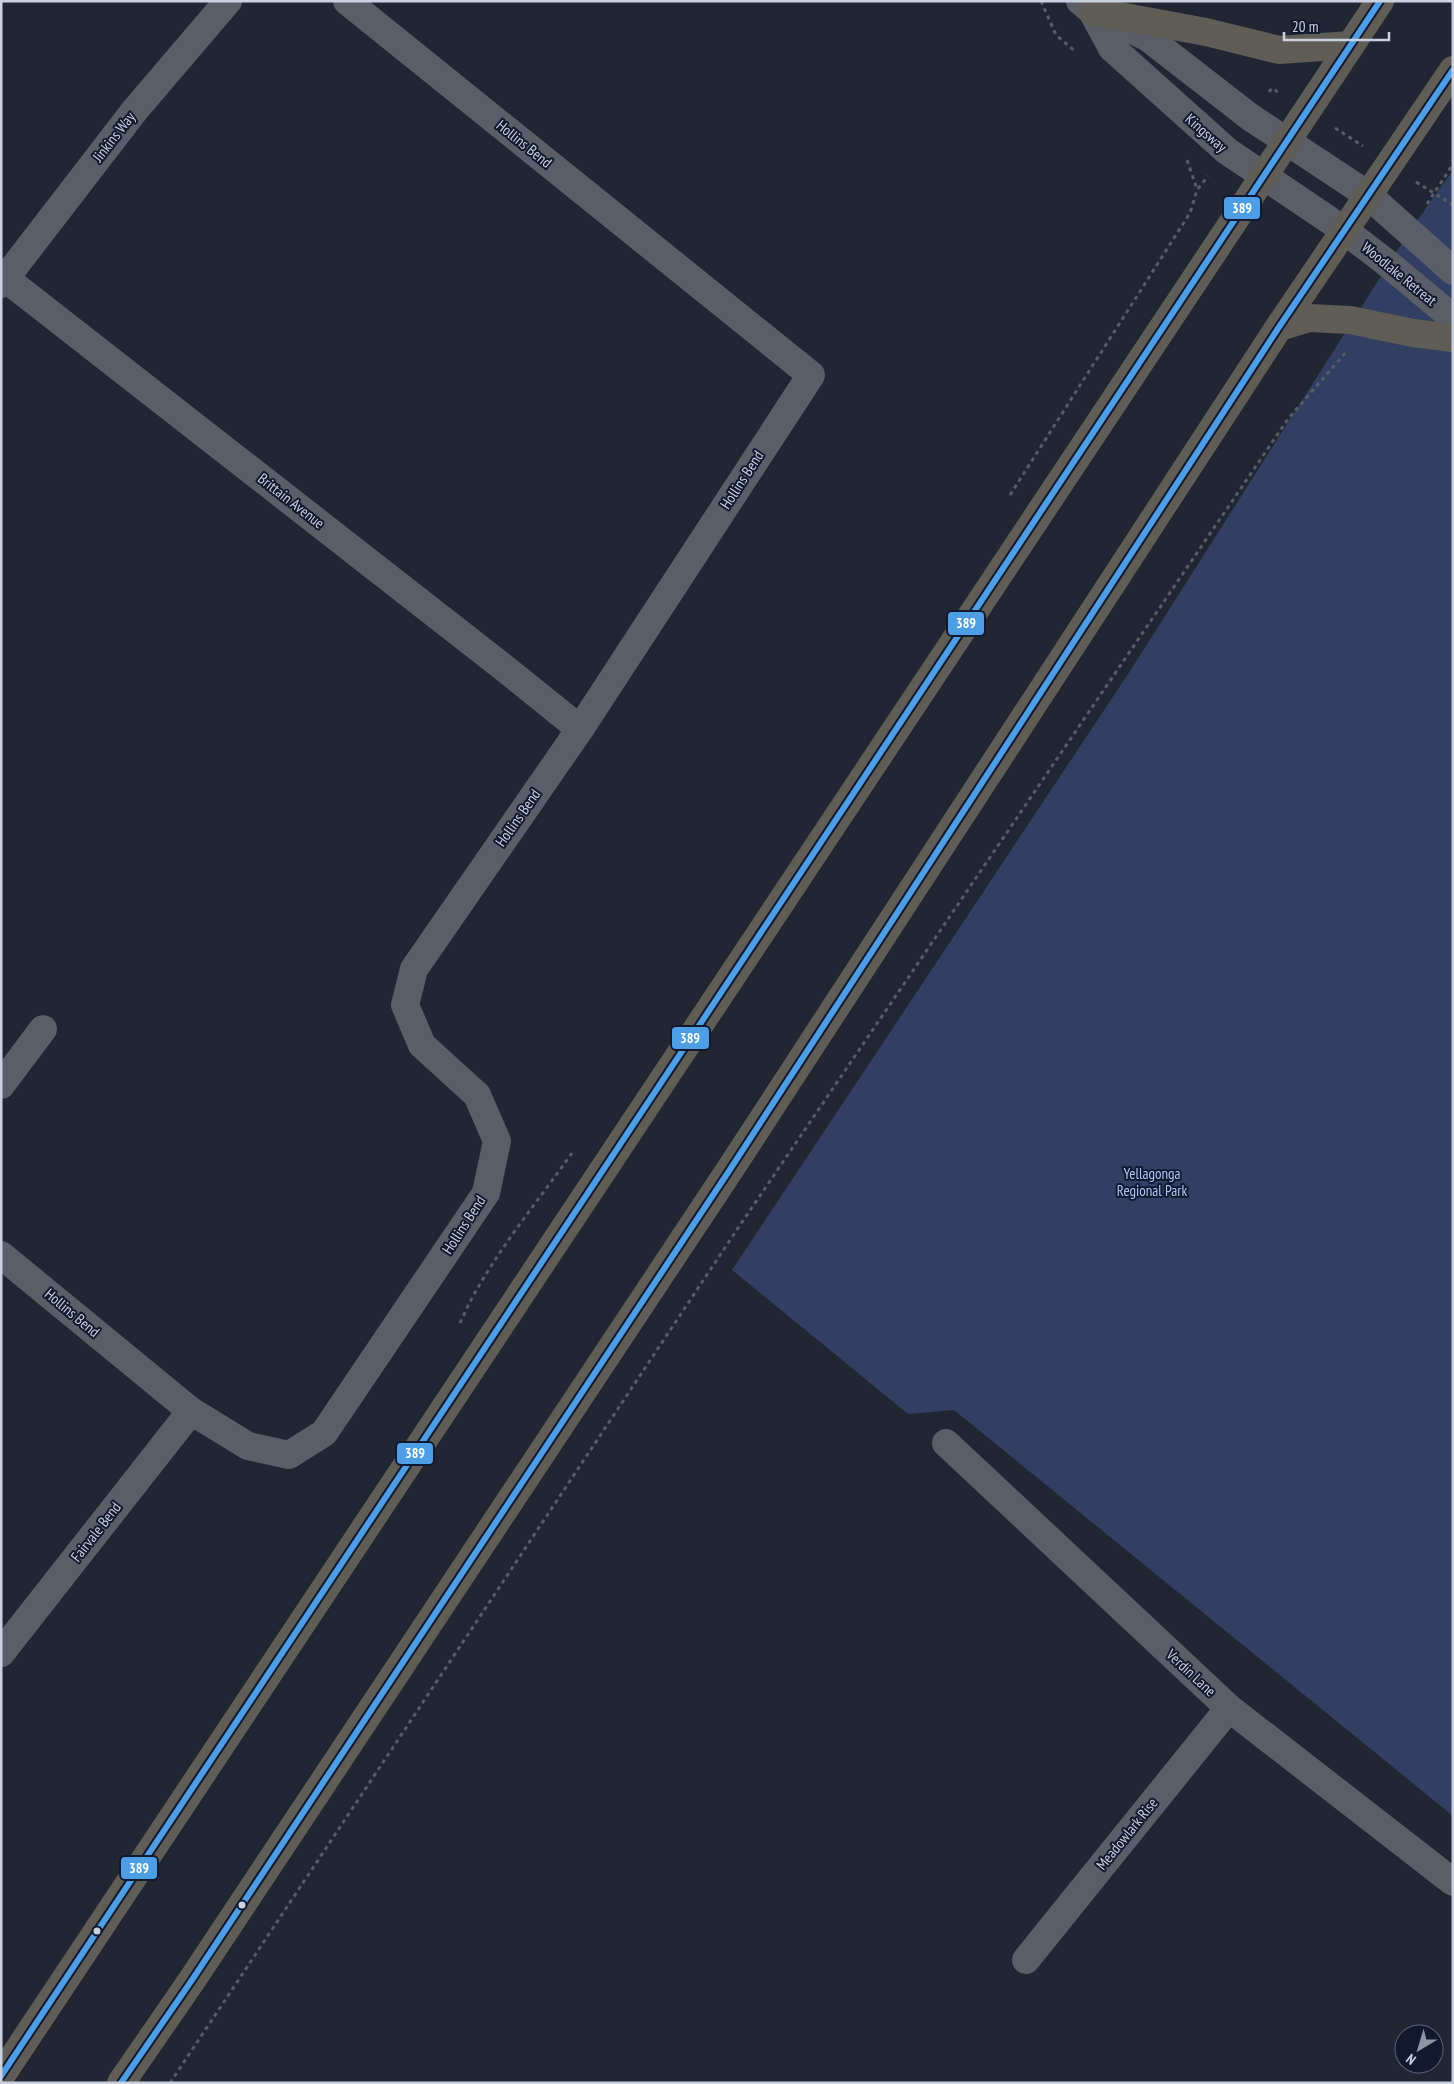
<svg xmlns="http://www.w3.org/2000/svg" width="1454" height="2084" viewBox="0 0 1454 2084" font-family="'PT Sans Narrow',sans-serif">
<style>
.green{fill:#303f62}
.lines{fill:none;stroke-linecap:round;stroke-linejoin:round}
.path{stroke:#585c66;stroke-width:3;stroke-dasharray:4 4;stroke-linecap:butt}
.street{stroke:#595e68;stroke-width:28}
.secondary{stroke:#595e68;stroke-width:28}
.highway{stroke:#605d56;stroke-width:28}
.bus-1-casing{stroke:#10192f;stroke-width:10}
.bus-1{stroke:#4d9ee5;stroke-width:6}
.bus-dot{fill:#cad1e1;stroke:#10192f;stroke-width:2}
.labels{text-anchor:middle;stroke-width:4;stroke-linejoin:round;paint-order:stroke}
.street-label{font-size:15px;fill:#cad1e1;stroke:#10192f}
.park-label{font-size:15px;fill:#b1c8f9;stroke:#10192f}
.line-badge{stroke:#10192f;stroke-width:2}
.badge-label{font-size:14px;text-anchor:middle;font-weight:bold;fill:#fff}
</style>
<rect width="100%" height="100%" fill="#202632"/>
<!-- green -->
<path class="green" d="M1453,170v1646l-499,-406 -46,4 -176,-144 398,-599 279,-439z"/>
<g class="lines">
<!-- path -->
<path class="path" d="M1041,1l15,34 20,17
M1269,92l3,-4 9,6
M1335,128l28,18
M1187,160l10,29
M1416,182l37,23
M1427,204l26,-40
M1010,495l180,-282 7,-23 11,-14
M460,1323c26,-60 74,-116 112,-170
M170,2083l568,-855 550,-809 59,-68"/>
<!-- street -->
<path class="street" d="M1368,195l85,76
M1344,230l43,33 66,55
M1,275l507,396 72,58
M1,284l134,-174 93,-109
M1,1085l42,-56
M1,1255l190,156 57,35 41,9 35,-22 162,-240 11,-52 -20,-46 -55,-50 -17,-40 9,-36 166,-240 231,-354 -464,-374
M946,1443l283,265 224,174
M1,1653l190,-242
M1026,1960l203,-252"/>
<!-- secondary -->
<path class="secondary" d="M1080,1l12,10 55,26 103,80 118,78
M1092,11l20,37 115,103 117,79"/>
<!-- highway -->
<path class="highway" d="M1092,11l114,21 73,18 72,-5
M1279,327l30,-9 41,2 63,13 40,5
M1,2076l1379,-2075
M121,2083l71,-103 537,-809 550,-844 174,-257"/>
<!-- bus-1 casing -->
<g class="bus-1-casing">
<path id="bus-1" d="M1,2076l1379,-2075
M121,2083l71,-103 537,-809 550,-844 174,-257"/>
</g>
<!-- bus-1 -->
<use href="#bus-1" class="bus-1"/>
</g>
<!-- markers -->
<g class="bus-dot">
<circle cx="242" cy="1905" r="4.5"/>
<circle cx="97" cy="1931" r="4.5"/>
</g>
<g class="labels">
<!-- street labels -->
<g class="street-label">
<text transform="translate(1206 133) rotate(41)" y="5">Kingsway</text>
<text transform="translate(114 137) rotate(-52)" y="5">Jinkins Way</text>
<text transform="translate(524 144) rotate(39)" y="5">Hollins Bend</text>
<text transform="translate(1399 274) rotate(39)" y="5">Woodlake Retreat</text>
<text transform="translate(742 480) rotate(-57)" y="5">Hollins Bend</text>
<text transform="translate(291 501) rotate(38)" y="5">Brittain Avenue</text>
<text transform="translate(518 818) rotate(-55)" y="5">Hollins Bend</text>
<text transform="translate(464 1225) rotate(-57)" y="5">Hollins Bend</text>
<text transform="translate(72 1313) rotate(40)" y="5">Hollins Bend</text>
<text transform="translate(96 1532) rotate(-52)" y="5">Fairvale Bend</text>
<text transform="translate(1191 1673) rotate(43)" y="5">Verdin Lane</text>
<text transform="translate(1127 1834) rotate(-51)" y="5">Meadowlark Rise</text>
</g>
<!-- park labels -->
<g class="park-label">
<text x="1152" y="1179">Yellagonga<tspan x="1152" dy="17">Regional Park</tspan></text>
</g>
</g>
<g class="line-badge">
<rect x="1223" y="196" width="38" height="24" rx="5" fill="#4d9ee5"/>
<rect x="947" y="611" width="38" height="25" rx="5" fill="#4d9ee5"/>
<rect x="671" y="1026" width="39" height="24" rx="5" fill="#4d9ee5"/>
<rect x="396" y="1442" width="38" height="23" rx="5" fill="#4d9ee5"/>
<rect x="120" y="1856" width="38" height="24" rx="5" fill="#4d9ee5"/>
</g>
<g class="badge-label">
<text x="1242" y="213">389</text>
<text x="966" y="628">389</text>
<text x="690" y="1043">389</text>
<text x="415" y="1458">389</text>
<text x="139" y="1873">389</text>
</g>
<!-- border -->
<rect width="1454" height="2084" fill="none" stroke="#cad1e1" stroke-width="5"/>
<!-- north arrow -->
<g transform="translate(1419 2049) rotate(218)"><circle r="24" fill="#10192f" stroke="#5a6376"/>
<path d="M0-4L9 19L0 12L-9 19Z" fill="#8e95a4"/>
<text y="-8" font-size="14" font-weight="bold" text-anchor="middle" fill="#cad1e1">N</text>
</g>
<!-- scale -->
<path d="M1284 32v8h105v-8" fill="none" stroke="#cad1e1" stroke-width="2.5"/>
<text x="1292" y="32" font-size="15" fill="#cad1e1" stroke="#10192f" stroke-width="4" paint-order="stroke">20 m</text>
</svg>
